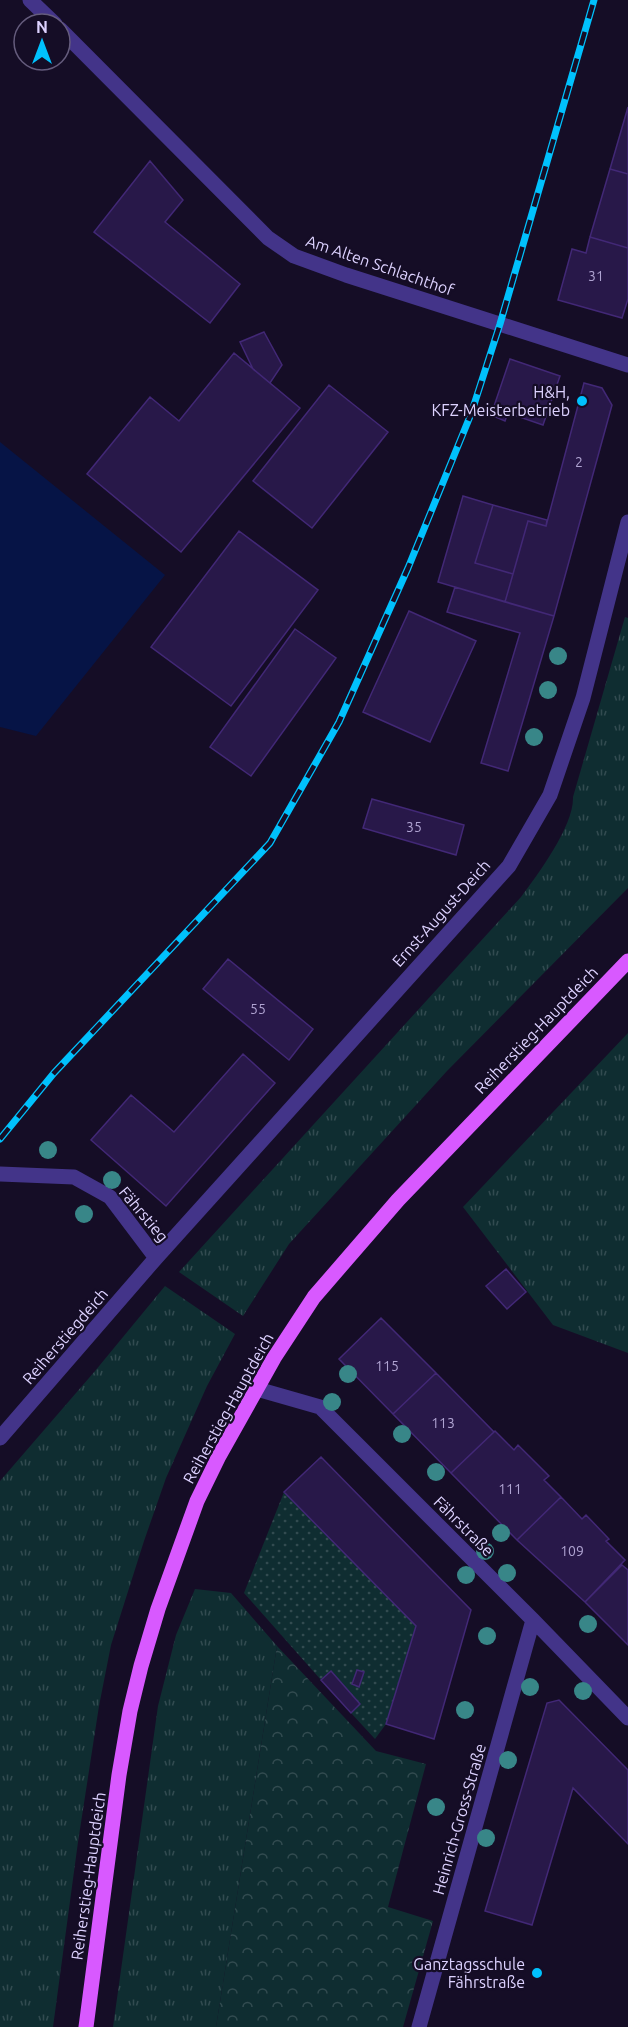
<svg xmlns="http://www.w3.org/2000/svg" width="628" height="2027" viewBox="0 0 628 2027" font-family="Ubuntu,sans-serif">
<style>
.grass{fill:url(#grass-tufts)}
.forest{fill:url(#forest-crowns)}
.garden{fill:url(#garden-dots)}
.water{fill:#061446}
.building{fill:#281849;stroke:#422876;stroke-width:1.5}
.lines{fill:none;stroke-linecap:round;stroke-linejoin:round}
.minor{stroke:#433489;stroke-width:15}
.major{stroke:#d859ff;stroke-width:15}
.rail-casing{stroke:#00c1fd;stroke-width:7}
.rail{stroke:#150d26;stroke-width:4.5;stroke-dasharray:14;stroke-linecap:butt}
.tree{fill:#388688}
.poi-dot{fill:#00c1fd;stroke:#150d26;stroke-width:2}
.labels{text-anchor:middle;stroke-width:4.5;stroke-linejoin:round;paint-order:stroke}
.number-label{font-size:14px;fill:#b0a4d2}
.street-label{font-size:16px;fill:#ddd2ff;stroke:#150d26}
.poi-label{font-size:16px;fill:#ddd2ff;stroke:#150d26;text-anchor:end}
</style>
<defs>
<pattern id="grass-tufts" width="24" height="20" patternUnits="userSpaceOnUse" patternTransform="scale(1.5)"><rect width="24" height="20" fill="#0f2d31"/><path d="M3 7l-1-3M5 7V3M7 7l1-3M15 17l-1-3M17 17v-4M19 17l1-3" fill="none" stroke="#324b50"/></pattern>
<pattern id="forest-crowns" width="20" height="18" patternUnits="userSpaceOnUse" patternTransform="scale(1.5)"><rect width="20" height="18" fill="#0f2d31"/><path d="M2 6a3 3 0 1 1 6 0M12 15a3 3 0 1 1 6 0" fill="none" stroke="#324b50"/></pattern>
<pattern id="garden-dots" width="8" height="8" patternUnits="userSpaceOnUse" patternTransform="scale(1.5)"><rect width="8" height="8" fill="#0f2d31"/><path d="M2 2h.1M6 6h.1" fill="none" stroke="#324b50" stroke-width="1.8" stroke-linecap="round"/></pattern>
</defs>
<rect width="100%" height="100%" fill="#150d26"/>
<!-- grass -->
<path class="grass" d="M625,617l3,1v270l-181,183 -158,173 -46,72 -64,-44 342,-375c17,-23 53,-71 52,-100z
M628,1033v320l-75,-28 -90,-118z
M165,1286l70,48 -28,52 -41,92 -22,63 -33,104 -12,61 -21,136 -25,185h-53v-546l95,-110z
M195,1589l36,4 46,53 -61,381h-103l45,-321 18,-71z"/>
<!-- forest -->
<path class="forest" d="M277,1646l99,105 50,13 -38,143 45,14 -30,106h-187z"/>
<!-- garden -->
<path class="garden" d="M284,1492l132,134 -30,98 -11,15 -24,-26 9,-9 -28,-32 -11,8 -77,-87z"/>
<!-- water -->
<path class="water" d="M0,442l165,133 -129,161 -36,-9z"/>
<!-- building -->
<path class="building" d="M628,107v67l-18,-5z
M150,161l33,39 -18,22 75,62 -30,39 -116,-91z
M610,169l18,5v74l-38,-11z
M590,237l38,11v51l-6,19 -64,-18 14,-51 14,4z
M264,332l18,33 -12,18 -17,-14 -13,-27z
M234,353l66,55 -119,144 -94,-78 63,-77 29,24z
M510,359l50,17 -17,49 -35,-12 -3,8 -14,-6z
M584,383l18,5 10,17 -58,211 -49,-14 23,-81 18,5z
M329,385l59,47 -76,96 -59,-47z
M463,496l30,9 -18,58 38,11 -8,28 -67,-20z
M493,505l54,15 -1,6 -18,-5 -15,53 -38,-11z
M239,531l79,59 -87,116 -80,-59z
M455,587l99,29 -46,155 -27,-8 39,-130 -73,-21z
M409,611l67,30 -46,101 -67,-30z
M295,629l41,29 -85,118 -41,-29z
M372,799l92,26 -8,30 -93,-27z
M228,959l85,70 -24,31 -86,-71z
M243,1054l32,29 -109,123 -75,-66 40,-45 43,37z
M506,1269l20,23 -19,17 -21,-23z
M381,1318l55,55 -43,41 -54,-55z
M436,1373l58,59 -43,41 -58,-59z
M495,1431l19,19 4,-5 31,31 -5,4 17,17 -44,43 -66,-67z
M321,1457l150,153 -37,129 -48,-15 30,-98 -132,-134z
M561,1497l21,22 4,-4 23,24 -3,2 19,19 -40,42 -68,-62z
M622,1565l6,5v75l-43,-43z
M357,1670l7,2 -5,15 -7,-3z
M331,1671l29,33 -9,9 -30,-33z
M559,1700l69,70v74l-55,-56 -41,137 -47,-14 62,-208z"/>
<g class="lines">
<!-- minor -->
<path class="minor" d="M30,0l25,24
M60,29l208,209 26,18 52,19 282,90
M0,1174l74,3 36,20 46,61
M257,1389l63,18 213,213 95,98
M0,1438l156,-180 353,-392 41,-71 33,-97 45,-176
M419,2027l114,-407"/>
<!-- major -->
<path class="major" d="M86,2027l33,-252 11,-64 11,-45 17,-57 39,-108 22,-45 55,-98 40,-61 84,-97 230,-239"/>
<!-- rail casing -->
<g class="rail-casing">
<path id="rail" d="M0,1139l54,-66 216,-230 69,-121 69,-154 63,-154 29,-90 94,-324"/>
</g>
<!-- rail -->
<use href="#rail" class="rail"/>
</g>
<!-- trees -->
<g class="tree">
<circle cx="558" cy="656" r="9"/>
<circle cx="548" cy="690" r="9"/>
<circle cx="534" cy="737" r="9"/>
<circle cx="48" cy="1150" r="9"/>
<circle cx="112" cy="1180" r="9"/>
<circle cx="84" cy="1214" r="9"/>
<circle cx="348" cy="1374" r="9"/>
<circle cx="332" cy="1402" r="9"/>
<circle cx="402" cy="1434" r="9"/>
<circle cx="436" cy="1472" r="9"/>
<circle cx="501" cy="1533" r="9"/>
<circle cx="485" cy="1551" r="9"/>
<circle cx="507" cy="1573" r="9"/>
<circle cx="466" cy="1575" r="9"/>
<circle cx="588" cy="1624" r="9"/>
<circle cx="487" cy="1636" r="9"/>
<circle cx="530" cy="1687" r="9"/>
<circle cx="583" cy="1691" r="9"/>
<circle cx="465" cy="1710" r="9"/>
<circle cx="508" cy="1760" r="9"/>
<circle cx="436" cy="1807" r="9"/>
<circle cx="486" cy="1838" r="9"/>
</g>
<!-- markers -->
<g class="poi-dot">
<circle cx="582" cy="401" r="6"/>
<circle cx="537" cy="1973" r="6"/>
</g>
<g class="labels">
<!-- number labels -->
<g class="number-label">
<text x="596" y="281">31</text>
<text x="579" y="467">2</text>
<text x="414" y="832">35</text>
<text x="258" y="1014">55</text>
<text x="387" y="1371">115</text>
<text x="443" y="1428">113</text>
<text x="510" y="1494">111</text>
<text x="572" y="1556">109</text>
</g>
<!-- street labels -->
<g class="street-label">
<text transform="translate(380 265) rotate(19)" y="6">Am Alten Schlachthof</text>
<text transform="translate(441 913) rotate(-48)" y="6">Ernst-August-Deich</text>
<text transform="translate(536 1030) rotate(-46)" y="6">Reiherstieg-Hauptdeich</text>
<text transform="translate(144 1214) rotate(50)" y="6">Fährstieg</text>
<text transform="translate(65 1336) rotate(-49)" y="6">Reiherstiegdeich</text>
<text transform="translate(228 1408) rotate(-61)" y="6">Reiherstieg-Hauptdeich</text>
<text transform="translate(464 1526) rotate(45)" y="6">Fährstraße</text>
<text transform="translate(459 1819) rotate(-74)" y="6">Heinrich-Gross-Straße</text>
<text transform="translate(88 1876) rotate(-82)" y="6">Reiherstieg-Hauptdeich</text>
</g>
<!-- poi labels -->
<g class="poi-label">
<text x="570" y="398">H&amp;H,<tspan x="570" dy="18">KFZ-Meisterbetrieb</tspan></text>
<text x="525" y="1970">Ganztagsschule<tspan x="525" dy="18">Fährstraße</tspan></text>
</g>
</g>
<!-- north arrow -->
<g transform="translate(42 42)"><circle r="28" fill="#150d26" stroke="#655c7d" stroke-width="1.5"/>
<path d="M0-4.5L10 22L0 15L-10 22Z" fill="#00c1fd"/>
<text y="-9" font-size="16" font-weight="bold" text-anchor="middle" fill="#ddd2ff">N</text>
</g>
</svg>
